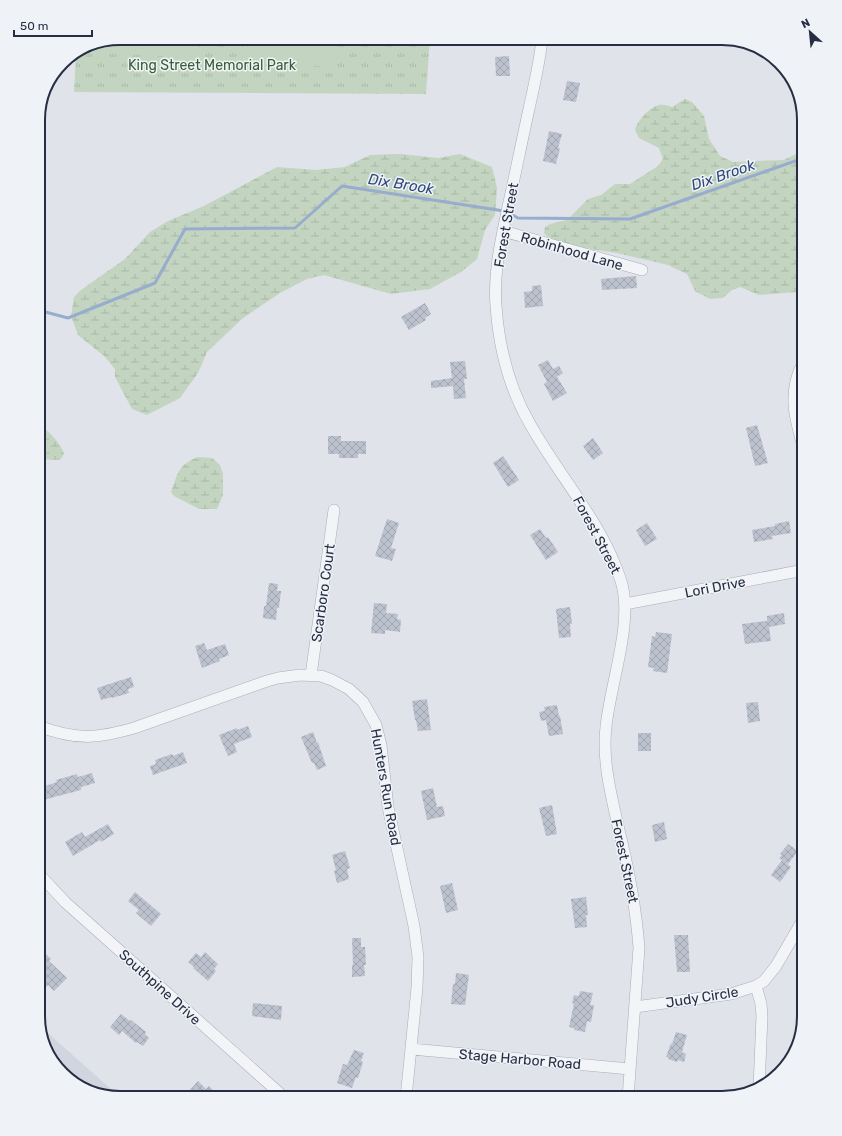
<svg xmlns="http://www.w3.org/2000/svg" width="842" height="1136" viewBox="0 0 842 1136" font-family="Rubik,sans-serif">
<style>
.built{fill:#d1d5df}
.wetland{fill:url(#wetland-marsh)}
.park{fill:url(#park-tufts)}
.pitch{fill:#c3d5c0}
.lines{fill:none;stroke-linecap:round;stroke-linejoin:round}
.stream{stroke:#97acce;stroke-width:3}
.building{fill:url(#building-cross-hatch)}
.minor-casing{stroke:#a8adb8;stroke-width:12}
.minor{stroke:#f3f4f8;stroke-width:11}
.labels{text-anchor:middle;stroke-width:3;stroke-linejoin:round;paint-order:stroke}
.park-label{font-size:14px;fill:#366033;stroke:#eff2f7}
.street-label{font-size:14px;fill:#272e43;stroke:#eff2f7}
.water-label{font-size:15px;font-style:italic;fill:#2d487b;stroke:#eff2f7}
.rim{fill:none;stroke:#272e43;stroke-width:2}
</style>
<defs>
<pattern id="wetland-marsh" width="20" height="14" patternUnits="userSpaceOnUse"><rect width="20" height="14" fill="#c3d5c0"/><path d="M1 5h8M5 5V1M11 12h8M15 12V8" fill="none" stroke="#a8b7a6"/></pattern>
<pattern id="park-tufts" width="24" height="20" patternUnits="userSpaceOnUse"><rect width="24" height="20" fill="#c3d5c0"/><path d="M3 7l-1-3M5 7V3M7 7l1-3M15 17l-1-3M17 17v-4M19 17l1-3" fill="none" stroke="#a8b7a6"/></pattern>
<pattern id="building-cross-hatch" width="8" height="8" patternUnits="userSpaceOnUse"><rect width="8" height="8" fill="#bcc1ce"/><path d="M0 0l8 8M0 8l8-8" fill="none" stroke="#a2a6b2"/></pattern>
</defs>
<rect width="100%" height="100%" fill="#e0e3ea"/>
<!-- built -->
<path class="built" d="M41,1027l80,71h-6l-36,-11 -30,-30z"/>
<!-- wetland -->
<path class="wetland" d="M685,99l7,3 12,14 5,23 11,17 13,6 51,-2 20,-10v144l-7,-2 -38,3 -19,-8 -8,3 -9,8 -13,1 -15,-8 -8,-17 -19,-9 -51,-12 -64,-10 -9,-10 1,-6 5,-3 17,-4 21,-21 13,-4 14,-11h15l28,-18 5,-7 -4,-11 -20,-10 -4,-8c2,-9 15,-23 24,-25 4,-1 9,1 13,2z
M400,154l38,4 22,-4 32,13 5,21 -2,27 -10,15 -8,29 -16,13 -31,17 -39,5 -67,-19 -17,4 -27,14 -37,25 -36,34 -9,21 -18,25 -33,17 -15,-6 -17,-32v-8l-11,-13 -26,-21 -7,-19 3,-19 7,-7 44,-31 25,-27 18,-11 36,-15 73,-39 39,3 29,-3 25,-12z
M38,424c10,6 23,19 26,30l-4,6 -22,-1z
M198,457l14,1 8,7 3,9v21l-6,14h-18l-25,-13 -3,-4c7,-19 7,-27 27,-35z"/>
<!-- park -->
<path class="park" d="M120,38h310l-4,56 -352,-2 2,-40 13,-8z"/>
<!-- pitch -->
<path class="pitch" d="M120,38h79l-1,20 -95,-5 1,-12z
M244,38h91l-2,29 -91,-6z"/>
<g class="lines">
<!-- stream -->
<path class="stream" d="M509,213l9,5 112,1 168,-59 6,2
M38,310l30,8 87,-35 30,-54 110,-1 47,-42 162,25"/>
</g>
<!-- building -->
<path class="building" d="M509,56l1,20h-14l-1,-19z
M567,81l13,2 -4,19 -13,-2z
M549,131l13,3 -4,14h2l-4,16 -13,-3z
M636,276l1,12 -35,2 -1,-11z
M541,285l2,21 -18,2 -1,-16 8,-1v-5z
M425,303l6,11 -6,4 1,2 -17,10 -8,-13z
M548,360l5,9 6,-3 4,7 -6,4 10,16 -14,8 -9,-17 3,-2 -9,-17z
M465,361l2,18h-3l2,19 -12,1 -1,-13 -22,2v-7l21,-3 -2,-16z
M757,425l11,38 -13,3 -9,-38z
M328,436h13v5h25v13h-8v4h-19v-4h-11z
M593,438l10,15 -10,7 -10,-14z
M503,456l16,24 -11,7 -15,-24z
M387,519l12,4 -8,25 5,1 -4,12 -17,-5z
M789,521l2,12 -19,3 1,3 -19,3 -2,-12 23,-4v-2z
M647,523l10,16 -12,7 -9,-16z
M540,529l6,9 2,-1 10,15 -12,8 -16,-25z
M269,583l9,1 -1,7h4l-2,17h-2l-1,12 -13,-2 1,-12h2z
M374,603l13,1 -1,9 12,1 -1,5 4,1 -1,12 -15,-2v4l-14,-1z
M570,607l2,17h-2l1,13 -12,1 -3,-29z
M784,613l1,11 -16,3 2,14 -26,3 -3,-20 25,-3v-5z
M656,632l16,2 -5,39 -14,-2 1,-3 -6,-1 4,-31 3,1z
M204,643l3,7 18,-6 4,11 -10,4 1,2 -18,7 -7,-22z
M131,677l3,10 -6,2 1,4 -17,5v-1l-11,3 -4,-12z
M427,699l4,31 -13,1 -2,-11h-1l-3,-19z
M758,702l2,19 -12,2 -2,-20z
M557,705l2,11h1l3,18 -14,2 -3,-16 -5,1 -2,-9 6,-1 -1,-4z
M248,726l4,11 -18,7 3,8 -9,4 -9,-21 18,-7v2z
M313,732l4,11 1,-1 8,24 -9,4 -3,-7h-2l-11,-26z
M638,733h13v18h-13z
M183,752l4,11 -34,12 -3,-9 6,-2 -1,-4 17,-6 1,2z
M92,773l3,10 -14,4v3l-38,10 -4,-12 18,-6 -1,-2 21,-6 1,3z
M433,788l4,19 6,-1 2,10 -18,4 -6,-29z
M552,805l5,29 -11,2 -7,-28z
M664,822l3,17 -12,3 -3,-17z
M108,824l6,10 -13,8 -1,-2 -27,16 -8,-14 17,-10 3,5z
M788,844l10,7 -10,13 -9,-6 3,-3 -2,-1z
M345,851l5,17 -3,1 2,10 -12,4 -3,-12 2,-1 -4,-15z
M782,860l9,7 -11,15 -9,-7z
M452,883l6,27 -12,3 -6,-27z
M135,892l26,22 -10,12 -15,-13 3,-3 -11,-9z
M586,897l2,18h-2l1,12 -12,1 -4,-29z
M674,935h14l2,37h-13z
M352,938h9v9h4l1,18h-2l1,11 -13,1v-12h1z
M43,951l8,8 -2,2 18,17 -13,13 -6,-6 -2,2 -3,-4 -5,5v-32z
M205,952l13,12 -4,5 2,2 -8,10 -15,-13 1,-1 -6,-5 8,-9 5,4z
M456,973l13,2 -4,30 -14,-1 2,-20h2z
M580,991l13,2 -3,12h4l-3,17 -4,-1 -2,11 -11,-2v-2l-5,-1 5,-23 -2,-1 2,-8 5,1z
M253,1003l29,3 -1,14 -29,-4z
M121,1014l9,7 1,-1 15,12 -1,2 4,4 -6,8 -6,-4 -1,1 -14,-12 -3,4 -9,-8z
M676,1032l11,3 -5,17 4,2 -2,8 -6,-2 -1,2 -9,-3 1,-1 -3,-1 5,-14 1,1z
M354,1050l10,3 -3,8 2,1 -5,16 -2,-1 -4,11 -15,-5 6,-19 4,1z
M198,1081l8,8 3,-3 12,12h-24l1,-1 -8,-7z"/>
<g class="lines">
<!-- minor casing -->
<g class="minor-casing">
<path id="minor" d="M542,38c-2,24 -8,47 -13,71 -7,31 -13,62 -20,93 -7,34 -16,69 -13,104 3,42 13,82 34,118 29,52 73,100 91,157 13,41 -11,103 -15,146 -4,33 5,67 12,99 10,40 18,81 21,122l-11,150
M503,231l139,39
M800,369c-12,29 -4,52 4,81
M625,604l179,-34
M311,675l23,-165
M38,726c38,14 57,13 96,2l133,-47 11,-3 22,-3 21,1 11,4 17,9 14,13 13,23 5,20 7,62 26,119 4,31 -1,31 -11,110
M38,873l27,29 220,196
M756,986l5,18 1,12 -3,72
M635,1007l96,-13 25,-8 8,-5 12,-15 28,-48
M411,1049l219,20"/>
</g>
<!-- minor -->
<use href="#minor" class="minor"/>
</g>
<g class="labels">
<!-- park labels -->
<g class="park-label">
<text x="212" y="70">King Street Memorial Park</text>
</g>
<!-- street labels -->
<g class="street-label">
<text transform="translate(506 225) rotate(-80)" y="5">Forest Street</text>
<text transform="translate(572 251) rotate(16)" y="5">Robinhood Lane</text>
<text transform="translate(597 535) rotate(62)" y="5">Forest Street</text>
<text transform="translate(715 587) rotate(-11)" y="5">Lori Drive</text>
<text transform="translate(323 593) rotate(-82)" y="5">Scarboro Court</text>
<text transform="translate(386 787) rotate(80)" y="5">Hunters Run Road</text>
<text transform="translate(625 861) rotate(78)" y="5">Forest Street</text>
<text transform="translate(160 987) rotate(42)" y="5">Southpine Drive</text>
<text transform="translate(702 997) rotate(-9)" y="5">Judy Circle</text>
<text transform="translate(520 1059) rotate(5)" y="5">Stage Harbor Road</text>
</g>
<!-- water labels -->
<g class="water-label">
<text transform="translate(723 175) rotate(-19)" y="5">Dix Brook</text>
<text transform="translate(401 184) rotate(9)" y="5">Dix Brook</text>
</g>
</g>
<!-- crop -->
<path d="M0 0H842V1136H0ZM120 45H722A75 75 0 0 1 797 120V1016A75 75 0 0 1 722 1091H120A75 75 0 0 1 45 1016V120A75 75 0 0 1 120 45Z" fill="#eff2f7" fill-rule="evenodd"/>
<path class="rim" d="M120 45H722A75 75 0 0 1 797 120V1016A75 75 0 0 1 722 1091H120A75 75 0 0 1 45 1016V120A75 75 0 0 1 120 45Z"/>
<!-- north arrow -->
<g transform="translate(810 32) rotate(333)" stroke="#eff2f7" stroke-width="3" paint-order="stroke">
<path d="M0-3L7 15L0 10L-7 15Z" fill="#272e43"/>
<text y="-6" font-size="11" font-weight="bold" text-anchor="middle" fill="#272e43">N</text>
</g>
<!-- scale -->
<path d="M14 30v6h78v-6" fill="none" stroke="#272e43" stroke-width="2"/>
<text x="20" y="30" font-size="12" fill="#272e43" stroke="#eff2f7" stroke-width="3" paint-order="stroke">50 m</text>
</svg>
